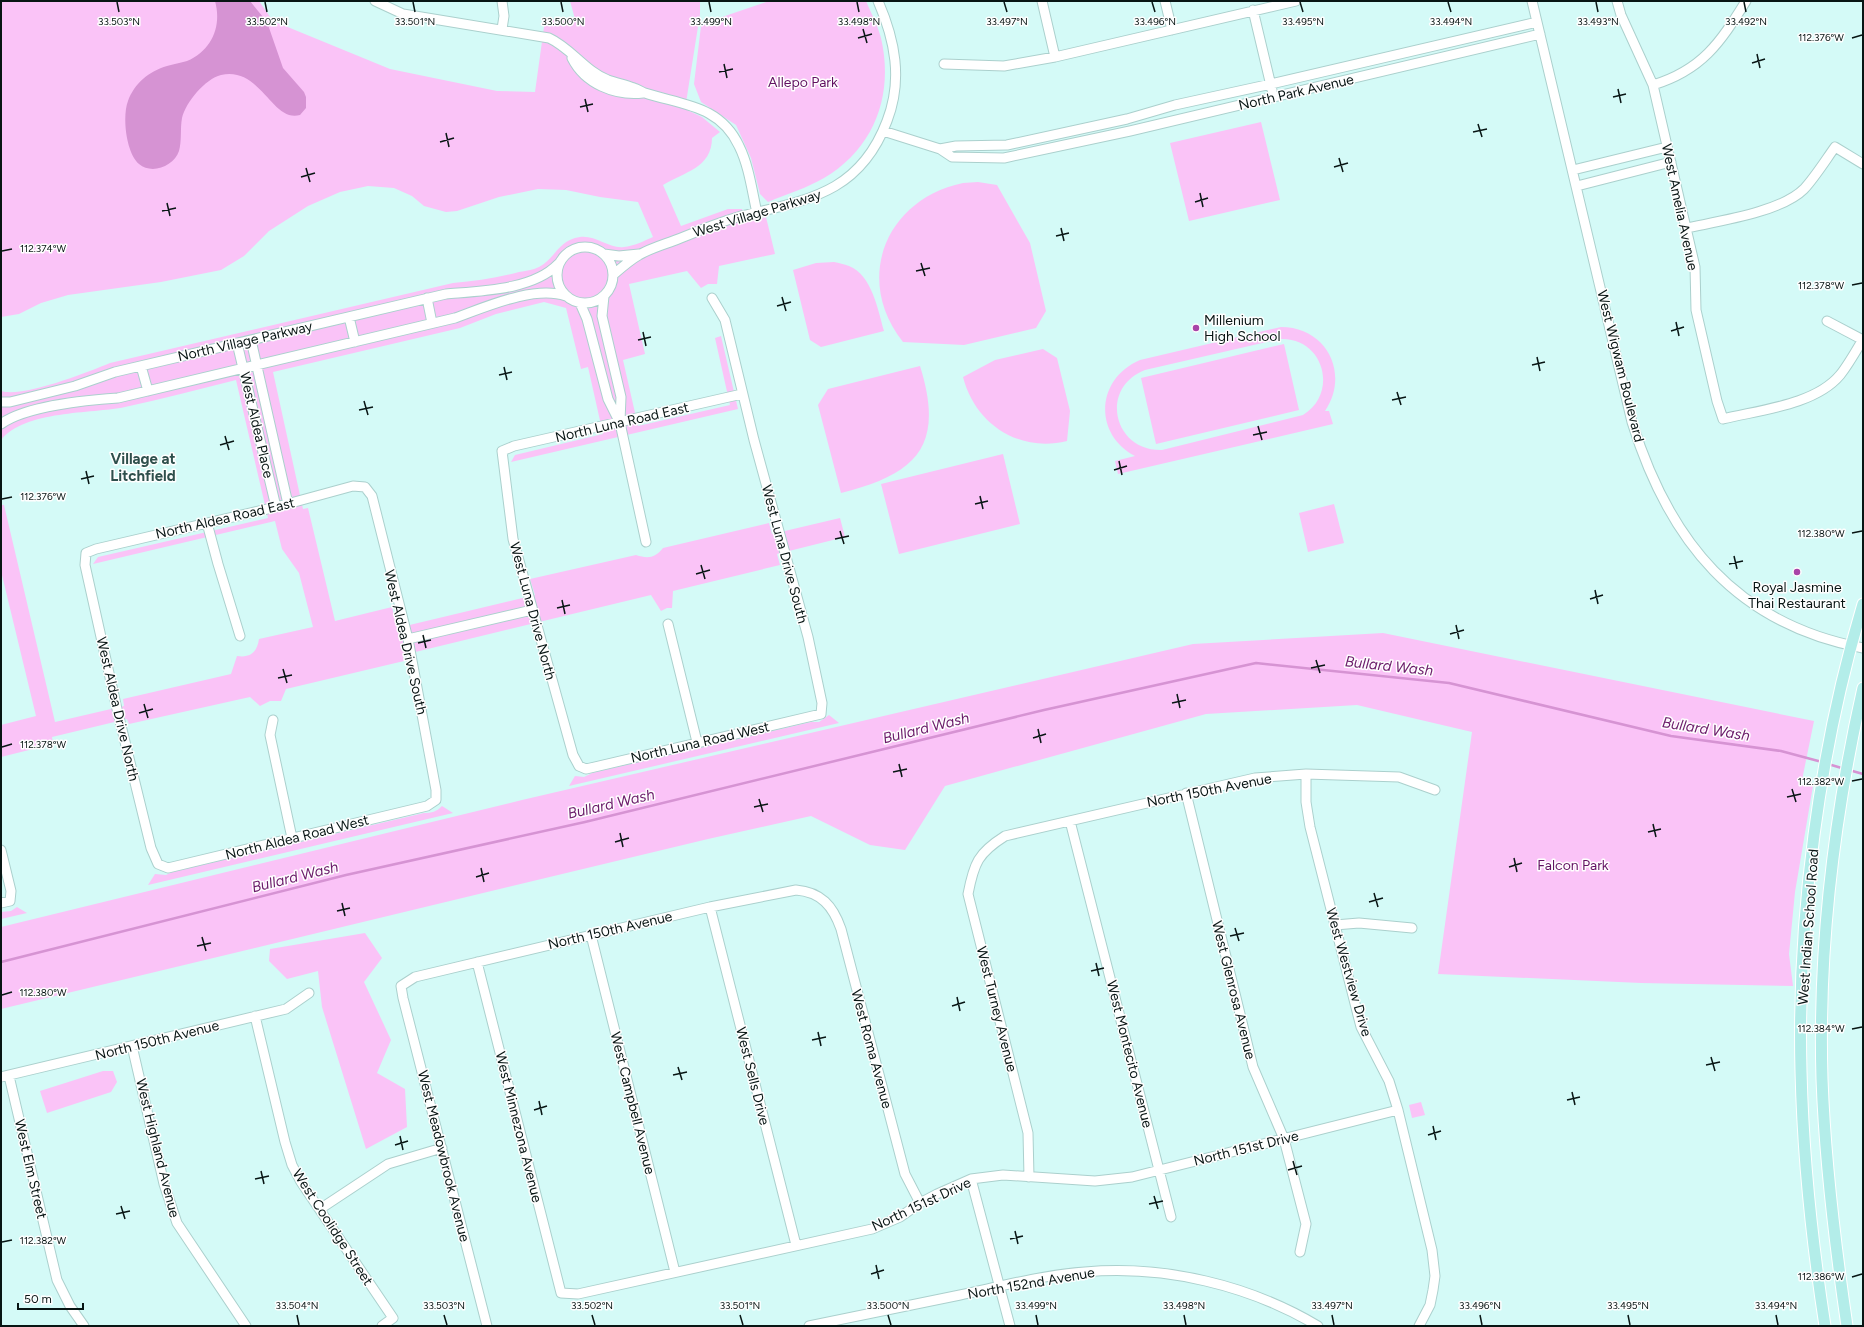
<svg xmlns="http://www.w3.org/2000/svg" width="1864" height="1327" viewBox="0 0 1864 1327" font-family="Figtree,sans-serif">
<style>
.green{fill:#fac3f7;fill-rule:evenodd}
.water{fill:#d693d3}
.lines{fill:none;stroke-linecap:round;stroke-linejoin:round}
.stream{stroke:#d693d3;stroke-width:2.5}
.minor-casing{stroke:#abd0cd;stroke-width:11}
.major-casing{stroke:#fff;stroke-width:13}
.minor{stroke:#fff;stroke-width:9}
.major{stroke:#b3ede9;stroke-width:11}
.ticks{fill:none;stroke:#081514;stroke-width:1.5}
.poi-dot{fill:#a944a8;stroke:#fefefe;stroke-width:1.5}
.labels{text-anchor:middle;stroke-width:3;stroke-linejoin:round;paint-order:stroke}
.park-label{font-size:14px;fill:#621162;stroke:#fefefe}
.street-label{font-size:14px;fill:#081514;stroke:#fefefe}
.poi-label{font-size:14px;fill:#081514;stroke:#fefefe;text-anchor:start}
.neighbourhood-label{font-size:15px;font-weight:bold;fill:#2e4f4c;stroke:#fefefe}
.water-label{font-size:15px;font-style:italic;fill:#6b1b6a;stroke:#fefefe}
.ticks-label{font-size:10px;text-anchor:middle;fill:#081514;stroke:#fefefe;stroke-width:3;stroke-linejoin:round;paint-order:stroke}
</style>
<rect width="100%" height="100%" fill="#d4faf7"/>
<!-- green -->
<path class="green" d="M1,1h258l14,20 117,48 107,22 38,1 10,-72 30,-1 -5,-18h130v13l-15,95 17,8 18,15 -8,6c0,30 -28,34 -49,47l18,41 47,-17h14l3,13 21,-5 9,37 -56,12 -2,18h-9l-7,4 -14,-17 -58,13 16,70 -22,6 15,66 92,-21 -15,-67 6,-2 17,73 -227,53 4,-7 88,-21 -15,-67 -7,2 -15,-61 -22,-6 -48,12 -36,14 -187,44 30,137 5,-1 27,113 57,-14 5,21 138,-33 -5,-16 106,-24c12,4 19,3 27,-7l106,-25 3,11 68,-16 5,19 -68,17 3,11 -107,26 -1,17h-5l-6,3 -10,-16 -248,60 1,6 -118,28 -5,12h-11l-10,5 -10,-9 -121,27 -2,-5 -75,18 1,7 -52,13v-32l35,-9 -35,-145v-66h3l51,217 69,-16 -1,-7 108,-25 6,-18c14,2 20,-4 22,-17l54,-12 -14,-54 -17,-24 -7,-28 -182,43 5,-7 170,-39 -32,-138c-37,9 -74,19 -111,27 -34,7 -100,3 -124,33v-49c22,7 87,-19 109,-28l343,-80c22,-2 44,-5 66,-11 6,-1 14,-2 20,-5 17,-9 19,-27 41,-30 16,-2 29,12 44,10 10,-1 20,-6 29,-10l-15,-35 -38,-5 -34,-7 -28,-1 -39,8 -42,14 -11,1 -22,-6 -12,-10 -18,-8 -26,-2 -28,6 -32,14 -39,25 -25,25 -23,14 -60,12 -93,13 -27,8 -22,11 -18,3z
M769,1h97c5,12 12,25 15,37 13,56 -6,110 -57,140 -17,10 -37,16 -56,24l-8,-8 -9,-36 -15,-33 -35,-23 -7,-18 7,-58 24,-10z
M1261,122l19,78 -91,21 -19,-78z
M963,183l15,-1 19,3 33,58 16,68 -10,17 -72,17 -61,-3c-50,-63 -17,-143 60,-159z
M834,262c5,1 10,2 15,4 23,9 29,44 35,65l-63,16 -11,-7 -17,-70 23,-7z
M1281,327c46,0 69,47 44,84h4l4,13 -215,50 -3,-13 20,-5c-43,-23 -38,-78 5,-96zM1280,339c44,-2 59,54 23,76l-141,35c-49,1 -63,-62 -17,-80z
M1284,344l15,66 -143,34 -15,-66z
M1043,349l14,9 13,53 -3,30c-48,12 -92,-17 -104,-64l32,-17z
M920,366c25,80 -3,108 -79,127l-23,-88 10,-16z
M1003,454l17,70 -121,30 -18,-70z
M1334,504l10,39 -36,9 -9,-39z
M1383,633l431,88 -13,64 12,1 -18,106 -6,62 4,32 -152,-3 -203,-9 34,-242 -115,-27 -151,9 -261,72 -40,64 -35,-5 -59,-29 -103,23 -707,170v-82l521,-127 671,-156z
M829,715l10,8 -270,63 6,-10 9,1 8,-4 219,-51h8z
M442,806l11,7 -305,72 7,-11 11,1 6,-3 252,-59c8,0 12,-1 18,-7z
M17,907l10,6 -26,6v-7l10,-1z
M365,933l17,25 -18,24 27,58 -14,33 28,16 2,38 -41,22 -44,-142 -4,-36 -31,8 -18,-18 1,-12z
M103,1071h10l4,11 -6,10 -64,21 -7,-22z
M1421,1102l4,13 -13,3 -3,-13z"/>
<!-- water -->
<path class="water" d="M215,1h35l17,21 16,46 21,24 2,5v11l-6,7c-28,8 -39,-49 -79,-40 -16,4 -35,27 -39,43 -2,11 0,22 -3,33 -5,15 -27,24 -40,13 -13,-11 -17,-48 -11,-63 6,-17 21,-30 39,-35 6,-2 14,-3 20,-5 25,-11 35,-35 28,-60z"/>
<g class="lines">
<!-- stream -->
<path class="stream" d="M1828,764l17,5
M1849,770l14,4
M1,962l345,-87 239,-53 459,-112 212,-47 193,20 222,53 110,15 41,11"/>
<!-- minor casing -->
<g class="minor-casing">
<path id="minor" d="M375,1l28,13 146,24c22,10 36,33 59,42 9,3 18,5 26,8 4,1 7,4 11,5 37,12 75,12 94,53 10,20 13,45 18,67
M502,1l2,15 -2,13
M1042,1l13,56
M1165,1l7,29
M1532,1l100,421c37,119 104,202 231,226
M1617,1l4,14 32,70 42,182 1,43 21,91 6,18c36,-9 92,-14 117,-44 8,-10 16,-24 23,-36
M1253,10l19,80
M572,58c13,26 43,38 71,35
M944,64l60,2 51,-9 241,-56
M1653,85c49,-15 67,-42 93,-84
M883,131l57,18 12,8 52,1 126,-27 410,-97
M940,149l16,-3 51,-1 120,-26 48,-14 96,-21 266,-62
M1573,170l94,-23
M1577,186l94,-24
M1687,228c32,-7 94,-16 117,-39 11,-12 21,-28 31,-42l28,17
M557 275a28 28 0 1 1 56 0a28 28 0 1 1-56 0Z
M604,254l15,2 20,-2
M613,275c8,-7 17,-15 26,-20 10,-6 23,-10 34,-14 21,-8 43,-18 65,-24 67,-17 121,-22 149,-96 16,-41 8,-81 -9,-120
M604,296l-2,20 19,81 -1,24
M427,298l5,25
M712,298l13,22 29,120 54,197 14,66 -1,11 -235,55 -7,-3 -6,-11 -60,-216 -11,-88 12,-5 228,-52
M580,303l7,16 21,80 12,24 26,119
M349,317l6,25
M1827,321l36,19
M251,340l37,164
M237,343l39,164
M141,366l7,25
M1,402h9l65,-16 40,-14 331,-78c35,-3 87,-4 112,-30
M1,424c24,-18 87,-24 117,-26l337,-80c31,-11 79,-33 111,-22
M353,486l12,1 7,9 36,143 28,151v10l-9,6 -259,62 -10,-4 -7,-16 -34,-139 -32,-144 1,-12 10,-4 180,-42z
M207,523l11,41 22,72
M668,624l29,118
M408,639l124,-29
M273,720l-3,15 22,103
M1306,774v28l4,25 51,200 28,54 9,29 34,140 3,26 -2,14 -3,15 -11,21
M1186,793l67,274 31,72 22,85 -6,28
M1070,821l101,396
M1,850l10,41 -1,10 -9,2
M710,907l86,338
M1335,925l24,-2 53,5
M591,935l84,337
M477,962l84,331 17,1 294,-65 28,-12 20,-14 17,-9 34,-15 32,-4 92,6 37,-4 266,-67
M255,1016l30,126 7,23 9,17 92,136 -11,8
M132,1046l32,138 13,39 69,103
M9,1076l48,204 13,26 14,20
M1,1077l285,-68 23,-16
M1029,1177l-1,-44 -60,-239c6,-31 10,-41 37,-58l250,-58 51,-4 93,3 36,13
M971,1179l39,147
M320,1209l68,-45 54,-16
M487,1326l-84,-328 -2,-12 14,-9 295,-70 86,-17c25,2 37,16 45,39l64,245 15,29
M809,1326c51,-10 101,-21 151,-31 42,-9 83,-20 125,-23 80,-7 164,13 233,54"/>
</g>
<!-- major casing -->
<g class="major-casing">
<path id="major" d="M1825,1326c-13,-84 -22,-170 -24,-255 -4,-153 18,-321 62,-467
M1847,1326c-12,-82 -22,-164 -25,-247 -4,-132 12,-263 41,-391"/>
</g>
<!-- minor -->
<use href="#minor" class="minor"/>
<!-- major -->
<use href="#major" class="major"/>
</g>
<!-- ticks -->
<path class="ticks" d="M117,2l2,10M265,2l2,10M413,2l2,10M561,2l2,10M709,2l2,10M857,2l2,10M1004,2l3,10M1152,2l3,10M1300,2l3,10M1448,2l3,10M1596,2l2,10M1744,2l2,10M863,29l4,14M858,38l14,-4M1852,38l10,-3M1757,54l3,14M1752,63l13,-4M724,64l3,14M719,72l14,-3M1618,89l3,14M1613,97l13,-3M585,99l3,13M580,107l13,-3M1478,124l4,13M1473,132l14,-3M446,133l3,14M440,142l14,-4M1339,158l4,14M1334,167l14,-4M306,168l4,14M301,177l14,-4M1200,193l3,14M1195,202l13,-4M167,203l3,13M162,211l14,-3M1061,228l3,13M1056,236l13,-3M2,251l10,-2M921,263l4,13M916,271l14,-3M1852,285l10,-2M782,297l4,14M777,306l14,-4M1676,322l3,14M1671,331l13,-4M643,332l3,14M638,340l13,-3M1537,357l3,14M1532,365l13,-3M504,367l3,13M499,375l13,-3M1397,392l4,13M1392,400l14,-3M364,401l4,14M359,410l14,-3M1258,426l4,14M1253,435l14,-3M225,436l4,14M220,445l14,-4M1119,461l3,14M1114,470l13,-4M86,471l3,13M81,479l13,-3M980,496l3,13M2,499l10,-2M975,504l13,-3M840,531l4,13M1852,533l10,-2M835,539l14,-3M1734,556l3,13M1729,564l14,-3M701,565l4,14M696,574l14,-4M1595,590l3,14M1590,599l13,-4M562,600l3,14M557,608l13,-3M1456,625l3,14M1450,634l14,-4M423,635l3,13M418,643l13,-3M1316,660l4,13M1311,668l14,-3M283,669l4,14M278,678l14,-3M1177,694l3,14M1172,703l14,-3M144,704l4,14M139,713l14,-4M1038,729l3,14M1033,738l13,-4M2,747l10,-3M899,764l3,13M893,772l14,-3M1852,781l10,-2M1792,789l4,13M1787,797l14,-3M759,799l4,13M754,807l14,-3M1653,824l3,13M1648,832l13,-3M620,833l3,14M615,842l14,-4M1514,858l3,14M1509,867l13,-4M481,868l3,14M476,877l13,-4M1374,893l4,14M1369,902l14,-4M342,903l3,13M337,911l13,-3M1235,928l4,13M1230,936l14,-3M202,937l4,14M197,946l14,-3M1096,963l3,13M1091,971l13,-3M2,995l10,-3M957,997l3,14M952,1006l13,-4M1852,1029l10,-2M818,1032l3,14M812,1040l14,-3M1711,1057l4,14M1706,1065l14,-3M678,1067l4,13M673,1075l14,-3M1572,1092l3,13M1567,1100l13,-3M539,1101l3,14M534,1110l13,-4M1433,1126l3,14M1428,1135l13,-4M400,1136l3,14M395,1145l13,-4M1293,1161l4,14M1288,1170l14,-4M261,1171l3,13M255,1179l14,-3M1154,1196l4,13M1149,1204l14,-3M121,1206l4,13M116,1214l14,-3M1015,1231l3,13M1010,1239l13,-3M2,1242l10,-2M876,1265l3,14M871,1274l13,-4M1852,1277l10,-3M297,1315l2,10M444,1315l3,10M592,1315l3,10M740,1315l3,10M888,1315l3,10M1036,1315l2,10M1184,1315l2,10M1332,1315l2,10M1480,1315l2,10M1628,1315l2,10M1776,1315l2,10"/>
<!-- markers -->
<g class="poi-dot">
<circle cx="1196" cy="328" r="4"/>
<circle cx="1797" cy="572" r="4"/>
</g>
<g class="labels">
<!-- park labels -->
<g class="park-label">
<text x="803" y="87">Allepo Park</text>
<text x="1573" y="870">Falcon Park</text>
</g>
<!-- street labels -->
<g class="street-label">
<text transform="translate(1296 92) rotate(-13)" y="5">North Park Avenue</text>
<text transform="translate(1680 207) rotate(78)" y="5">West Amelia Avenue</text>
<text transform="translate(757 213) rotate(-17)" y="5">West Village Parkway</text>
<text transform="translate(245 341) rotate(-13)" y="5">North Village Parkway</text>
<text transform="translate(1621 366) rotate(76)" y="5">West Wigwam Boulevard</text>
<text transform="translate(622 422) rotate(-13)" y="5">North Luna Road East</text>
<text transform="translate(257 425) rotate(77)" y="5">West Aldea Place</text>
<text transform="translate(225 518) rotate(-13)" y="5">North Aldea Road East</text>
<text transform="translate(785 554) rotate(75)" y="5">West Luna Drive South</text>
<text transform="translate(533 611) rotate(75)" y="5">West Luna Drive North</text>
<text transform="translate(406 642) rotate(77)" y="5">West Aldea Drive South</text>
<text transform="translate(118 709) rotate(77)" y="5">West Aldea Drive North</text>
<text transform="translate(700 742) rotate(-13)" y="5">North Luna Road West</text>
<text transform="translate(1209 790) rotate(-11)" y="5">North 150th Avenue</text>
<text transform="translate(297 837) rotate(-14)" y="5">North Aldea Road West</text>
<text transform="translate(1808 927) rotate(-86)" y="5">West Indian School Road</text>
<text transform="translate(610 930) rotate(-13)" y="5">North 150th Avenue</text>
<text transform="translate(1349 972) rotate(74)" y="5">West Westview Drive</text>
<text transform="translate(1234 990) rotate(76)" y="5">West Glenrosa Avenue</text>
<text transform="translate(997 1009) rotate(76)" y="5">West Turney Avenue</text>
<text transform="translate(157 1040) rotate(-14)" y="5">North 150th Avenue</text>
<text transform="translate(872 1049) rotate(75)" y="5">West Roma Avenue</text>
<text transform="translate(1130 1054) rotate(76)" y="5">West Montecito Avenue</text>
<text transform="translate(753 1076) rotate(76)" y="5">West Sells Drive</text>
<text transform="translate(633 1103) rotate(76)" y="5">West Campbell Avenue</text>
<text transform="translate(519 1127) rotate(76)" y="5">West Minnezona Avenue</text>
<text transform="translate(158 1148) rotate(76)" y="5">West Highland Avenue</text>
<text transform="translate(1246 1148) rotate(-14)" y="5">North 151st Drive</text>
<text transform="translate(444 1156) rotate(76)" y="5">West Meadowbrook Avenue</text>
<text transform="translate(31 1169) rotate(77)" y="5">West Elm Street</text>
<text transform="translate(921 1204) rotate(-25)" y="5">North 151st Drive</text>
<text transform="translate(333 1227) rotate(57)" y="5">West Coolidge Street</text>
<text transform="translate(1031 1283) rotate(-10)" y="5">North 152nd Avenue</text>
</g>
<!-- poi labels -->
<g class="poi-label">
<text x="1204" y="325">Millenium<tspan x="1204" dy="16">High School</tspan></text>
<text x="1797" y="592" text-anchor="middle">Royal Jasmine<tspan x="1797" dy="16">Thai Restaurant</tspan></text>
</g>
<!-- neighbourhood labels -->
<g class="neighbourhood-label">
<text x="143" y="464">Village at<tspan x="143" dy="17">Litchfield</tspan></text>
</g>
<!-- water labels -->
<g class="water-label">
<text transform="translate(1389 666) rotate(6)" y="5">Bullard Wash</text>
<text transform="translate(926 728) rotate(-14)" y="5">Bullard Wash</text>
<text transform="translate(1706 729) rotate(9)" y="5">Bullard Wash</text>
<text transform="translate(611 804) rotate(-13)" y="5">Bullard Wash</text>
<text transform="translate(295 877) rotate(-14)" y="5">Bullard Wash</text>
</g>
</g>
<g class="ticks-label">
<text x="119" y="25">33.503°N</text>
<text x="267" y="25">33.502°N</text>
<text x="415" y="25">33.501°N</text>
<text x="563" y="25">33.500°N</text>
<text x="711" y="25">33.499°N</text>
<text x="859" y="25">33.498°N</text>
<text x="1007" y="25">33.497°N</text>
<text x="1155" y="25">33.496°N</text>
<text x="1303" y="25">33.495°N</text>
<text x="1451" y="25">33.494°N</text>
<text x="1598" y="25">33.493°N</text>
<text x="1746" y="25">33.492°N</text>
<text x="1821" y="41">112.376°W</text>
<text x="43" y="252">112.374°W</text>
<text x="1821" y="289">112.378°W</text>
<text x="43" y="500">112.376°W</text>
<text x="1821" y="537">112.380°W</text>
<text x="43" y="748">112.378°W</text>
<text x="1821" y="785">112.382°W</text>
<text x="43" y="996">112.380°W</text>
<text x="1821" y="1032">112.384°W</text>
<text x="43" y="1244">112.382°W</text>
<text x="1821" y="1280">112.386°W</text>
<text x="297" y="1309">33.504°N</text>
<text x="444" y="1309">33.503°N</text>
<text x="592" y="1309">33.502°N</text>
<text x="740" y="1309">33.501°N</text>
<text x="888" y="1309">33.500°N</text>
<text x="1036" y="1309">33.499°N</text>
<text x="1184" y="1309">33.498°N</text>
<text x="1332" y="1309">33.497°N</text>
<text x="1480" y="1309">33.496°N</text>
<text x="1628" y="1309">33.495°N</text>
<text x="1776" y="1309">33.494°N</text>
</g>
<!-- border -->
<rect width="1864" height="1327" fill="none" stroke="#081514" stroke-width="4"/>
<!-- scale -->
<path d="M18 1303v6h65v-6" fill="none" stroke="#081514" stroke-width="2"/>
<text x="24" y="1303" font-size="12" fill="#081514" stroke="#fefefe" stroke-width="3" paint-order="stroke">50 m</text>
</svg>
